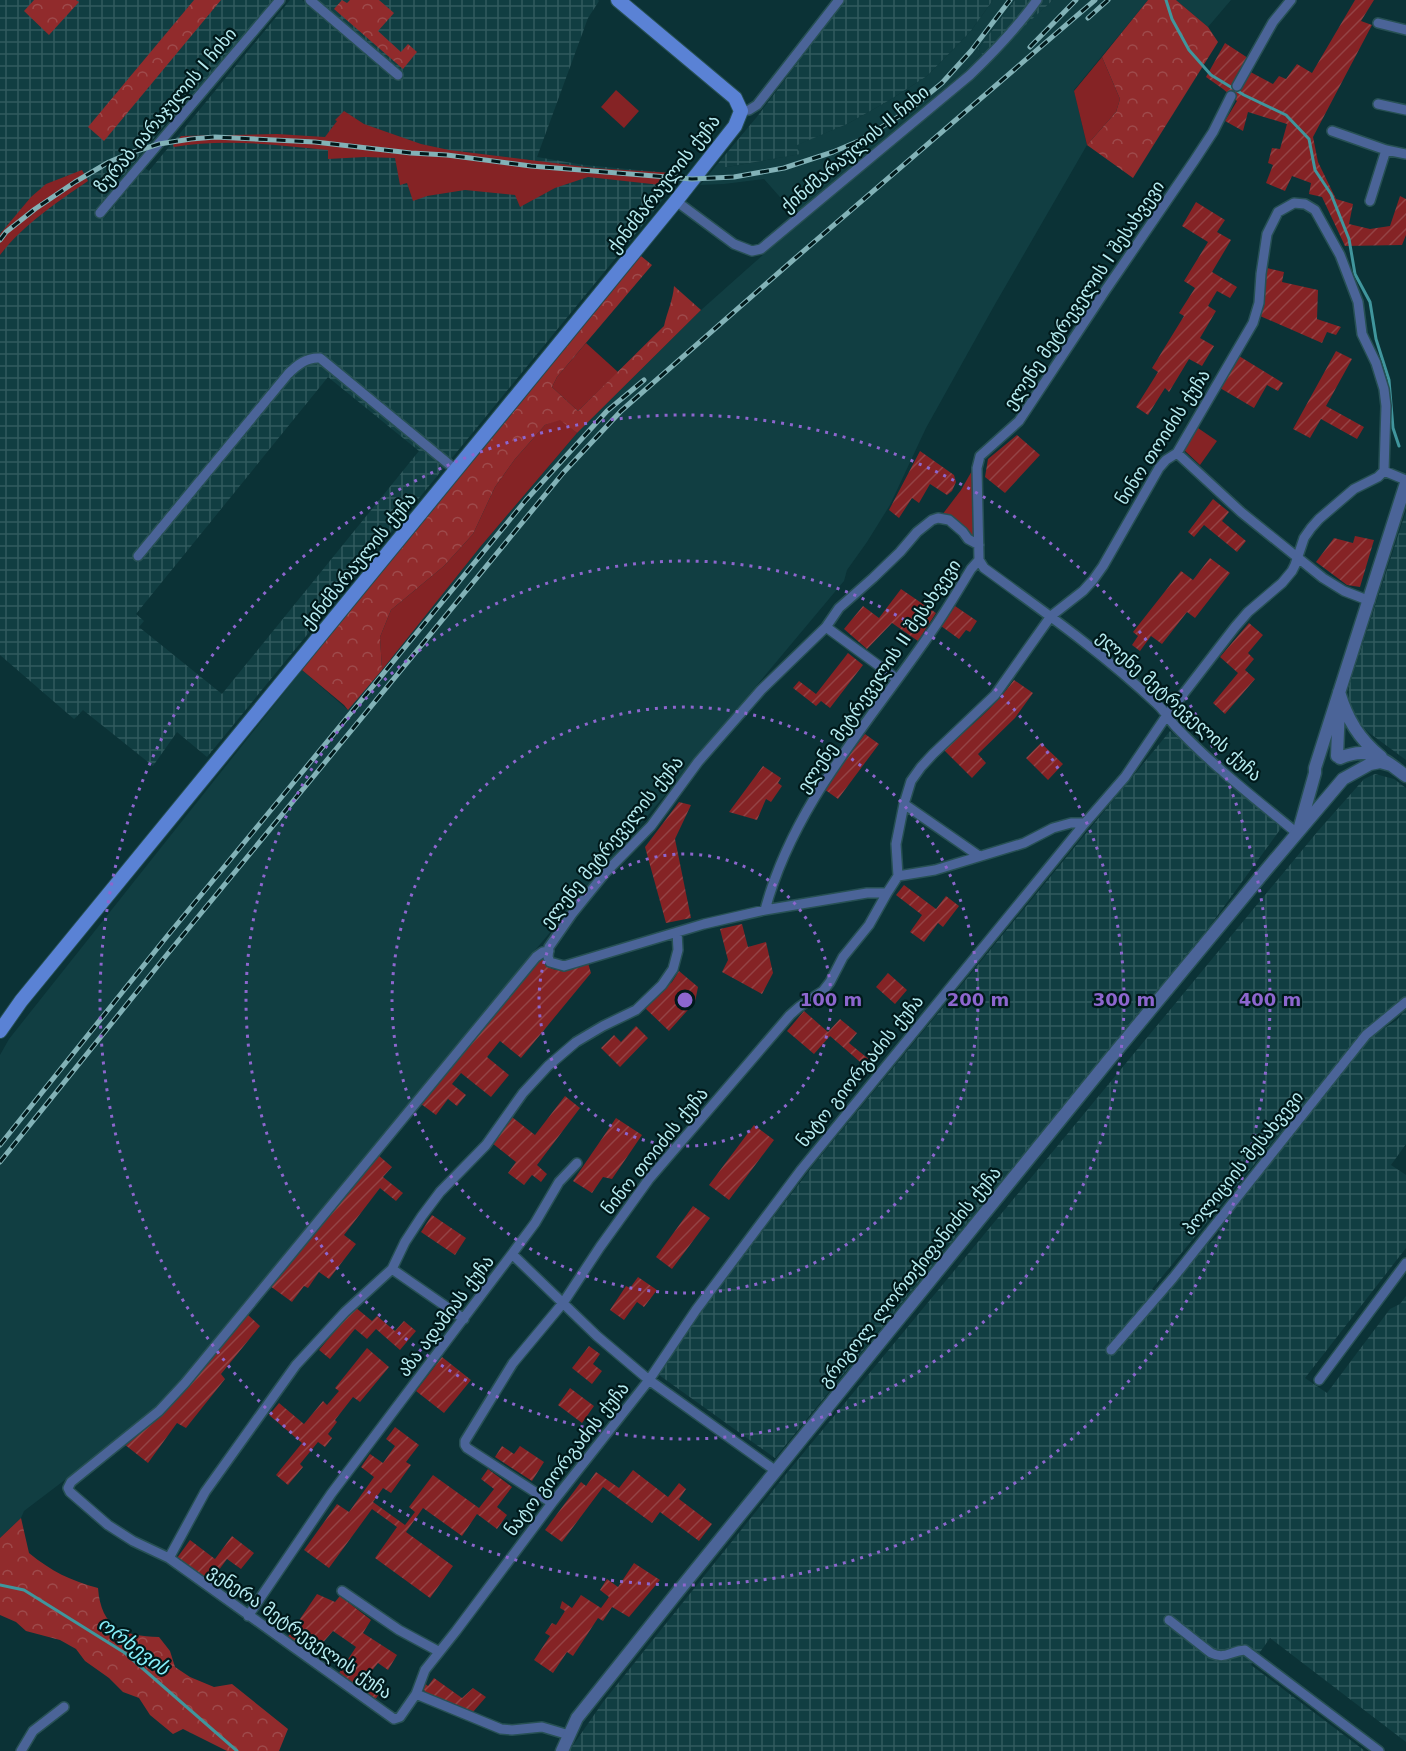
<svg xmlns="http://www.w3.org/2000/svg" width="1406" height="1751" viewBox="0 0 1406 1751" font-family="'DejaVu Sans','Noto Sans Georgian',sans-serif">
<style>
.built{fill:#113e42}
.industrial{fill:url(#industrial-grid);fill-rule:evenodd}
.green{fill:#852325}
.forest{fill:url(#forest-crowns)}
.garden{fill:url(#garden-furrows)}
.lines{fill:none;stroke-linecap:round;stroke-linejoin:round}
.stream{stroke:#40969d;stroke-width:3}
.minor-casing{stroke:#275054;stroke-width:12}
.tertiary-casing{stroke:#275054;stroke-width:15}
.secondary-casing{stroke:#275054;stroke-width:16}
.minor{stroke:#4b6498;stroke-width:9}
.tertiary{stroke:#4b6498;stroke-width:12}
.secondary{stroke:#5a82d5;stroke-width:14}
.rail-casing{stroke:#82b2b7;stroke-width:5}
.rail{stroke:#00191b;stroke-width:3;stroke-dasharray:9;stroke-linecap:butt}
.ring{fill:none;stroke:#8d66ce;stroke-width:3;stroke-dasharray:3 6}
.labels{text-anchor:middle;stroke-width:4.5;stroke-linejoin:round;paint-order:stroke}
.street-label{font-size:18px;fill:#b7ecf1;stroke:#00191b}
.water-label{font-size:20px;font-style:italic;fill:#85f0fb;stroke:#00191b}
.centre{fill:#8d66ce;stroke:#00191b;stroke-width:3}
.ring-label{font-size:18px;text-anchor:middle;font-weight:bold;fill:#8d66ce;stroke:#00191b;stroke-width:4.5;stroke-linejoin:round;paint-order:stroke}
</style>
<defs>
<pattern id="industrial-grid" width="8" height="8" patternUnits="userSpaceOnUse" patternTransform="scale(1.5)"><rect width="8" height="8" fill="#113e42"/><path d="M0 4h8M4 0v8" fill="none" stroke="#315a5e"/></pattern>
<pattern id="forest-crowns" width="20" height="18" patternUnits="userSpaceOnUse" patternTransform="scale(1.5)"><rect width="20" height="18" fill="#912b2c"/><path d="M2 6a3 3 0 1 1 6 0M12 15a3 3 0 1 1 6 0" fill="none" stroke="#9e4a4b"/></pattern>
<pattern id="garden-furrows" width="10" height="10" patternUnits="userSpaceOnUse" patternTransform="scale(1.5)"><rect width="10" height="10" fill="#852325"/><path d="M-1 1l2-2M0 10L10 0M9 11l2-2" fill="none" stroke="#944345"/></pattern>
</defs>
<rect width="100%" height="100%" fill="#0b3236"/>
<!-- built -->
<path class="built" d="M993,0h22l-37,49 9,10 66,-59h95l-74,90 13,55 -93,161 -68,122 -36,77 -23,37 -20,28 -3,11 -312,373 -358,436 -37,33 -34,28 -79,60 -3,7 -21,20v-483l9,-16 293,-369 46,40 133,-164 96,-113 124,-123 100,-89 -37,-42 -40,5 -24,1 15,-18h12l73,-13 -6,-8 53,-22 41,-23 39,-25 43,-44z
M1176,0h55l-23,27z"/>
<!-- industrial -->
<path class="industrial" d="M0,0h273l-99,119 -3,-2 -75,93 9,7 40,-49 4,3 141,-171h12l94,79 6,-8 -85,-71h281l1,1 -11,17 -51,139 47,8 98,9 -36,47 -439,536 -30,-25 -24,34 -70,-56 -9,9 -74,-64zM328,377l91,74 -197,243 -83,-67 5,-6 -8,-7z
M845,0h148l-23,32 -43,44 -39,25 -41,23 -52,22 6,8 -74,13h-12l41,-49z
M1015,0h38l-66,60 -9,-11z
M1406,511v249l-38,-28 -14,-15 -6,-16 1,-15z
M1170,731l112,96 -73,100 -434,531 -116,-83 47,-70 109,-142z
M1375,774l19,5 12,9v210l-13,11 -15,8 -11,10 -215,262 8,6 46,-53 4,1 10,-10 -1,-5 3,-7 150,-185 25,-16 9,-11v135l-15,21 15,10v73l-101,130 22,15 63,-84 10,-5 6,-8v446l-136,-104 -19,27 114,86h-796l34,-49 183,-228 532,-643 46,-52z"/>
<!-- green -->
<path class="green" d="M1102,57l18,42 -4,13 -29,33 -13,-54z
M616,90l23,21 -15,17 -23,-21z
M344,111l20,13 57,20 28,6 145,18 79,5 -3,13 -82,-9 -33,11 -35,19 -5,-12 -50,-5 -38,6 -14,5 -6,-18 -7,2 -5,-27 -30,-1 -37,2v-9c-52,-5 -103,-12 -154,-3l-1,-2 8,-9 96,-2 48,3 12,-16 -2,-1z
M82,170l6,11c-31,21 -65,44 -88,74v-21l31,-37 15,-13z
M586,343l32,29 -40,39 -26,-24 5,-10z
M560,419l17,14 -96,113 -99,124 -2,-33 11,-27 53,-44 29,-32 22,-47 20,-28 30,-34z
M1198,428l19,13 -17,24 -16,-15z
M973,469l2,68 -3,2c-9,-12 -15,-22 -30,-24l19,-25z"/>
<!-- forest -->
<path class="forest" d="M34,0h42l3,2 -30,33 -25,-24z
M194,0h27l-117,141 -16,-14z
M342,0l5,3 3,-3h29l15,13 -16,18 23,21 7,-8 9,8 -14,17 -69,-60z
M1148,0h28l32,27 10,15 -85,136 -46,-33 29,-33 4,-13 -18,-42z
M641,256l11,9 -95,112 -5,10 26,24 86,-85c3,-14 9,-26 10,-40l27,24 -124,123 -17,-13 -15,5 -30,34 -20,28 -22,47 -29,32 -53,44 -11,27 2,33 -34,40 -4,-5 -42,-35z
M21,1518l8,35c22,18 42,28 69,35 3,40 25,48 61,49l11,14 5,16 15,10 24,10 18,-3 56,45 -9,22h-52l-44,-22 -10,5 -23,-19 -11,-17 -16,-6 -14,-14 -24,-17 -9,-12 -16,-9 -34,-9 -10,-9 -16,-7v-77z"/>
<!-- garden -->
<path class="garden" d="M1355,0h19l-13,21 11,4 -59,112 5,25 18,37 17,5 -4,20 21,5 20,-3 10,-30 6,3v36l-4,10 -57,1 -23,-49 -13,-3 2,-11 -19,-7 -7,15 -19,-8 7,-18 -5,-2 4,-15 8,1 7,-25 -39,-12 -5,19 -18,-10 12,-20 -14,-12 -17,-12 19,-34 23,15 -5,10 30,16 6,-8 7,3 11,-15 15,9z
M1196,202l29,18 -8,12 14,8 -19,32 25,15 -7,11 -13,-7 -9,15 8,5 -16,27 14,8 -12,20 -13,-7 -20,33 -4,-4 -17,27 -12,-8 22,-35 -6,-4 32,-52 -5,-3 16,-25 -11,-7 24,-39 -26,-16z
M1267,268l17,4 -2,10 36,8 -1,29 24,8 -5,8 -9,-3 -5,11 -62,-27z
M1336,351l16,8 -26,47 38,21 -7,12 -36,-20 -11,19 -17,-9z
M1239,356l44,27 -5,8 -11,-6 -13,23 -34,-20z
M1017,435l23,20 -35,38 -20,-16 3,-18z
M920,451l34,24 2,7 -4,9 -5,4 -17,-11 -11,19 -7,-5 -13,20 -10,-8z
M1213,499l16,13 -7,9 24,20 -9,11 -33,-27 -10,12 -6,-5z
M1355,536l19,4 -14,47 -13,-2 -31,-23 18,-24 19,5z
M1210,558l20,15 -35,45 -8,-6 -25,32 -11,-8 -11,15 -8,-6 6,-9 -5,-4 48,-61 12,9z
M901,589l35,24 -18,28 -26,-18 -25,26 -23,-20 19,-23 16,12z
M955,606l22,15 -7,11 -4,-2 -7,9 -18,-13z
M1249,623l14,12 -15,18 6,6 -9,11 10,9 -30,35 -12,-11 25,-30 -18,-16z
M848,653l15,12 -33,43 -9,-7 -5,5 -23,-18 6,-7 17,13z
M1014,680l19,13 -18,25 -37,36 8,9 -14,15 -28,-28c24,-22 51,-43 70,-70z
M865,734l14,10 -41,55 -14,-10z
M1041,743l22,21 -15,16 -22,-22z
M763,766l18,12 -3,5 4,3 -11,16 -5,-3 -9,21 -28,-8z
M679,802l12,3 -16,34 16,79 -25,5 -21,-76z
M904,885l32,24 10,-13 13,10 -16,21 -5,-4 -14,19 -14,-10 12,-17 -26,-20z
M742,924l6,23 18,-5 7,31 -11,21 -40,-22 6,-12 -8,-31z
M544,958c5,21 30,9 44,5l3,10 -70,85 -21,-17 -13,16 22,18 -18,22 -30,-24 -9,11 14,11 -9,11 -9,-7 -12,16 -15,-11 117,-144z
M679,971l19,16 -3,15 -26,29 -23,-22 2,-7 24,-20z
M888,973l19,17 -12,14 -19,-17z
M804,1011l24,21 12,-13 17,14 -8,10 22,18 -5,6 -36,-31 -16,18 -27,-23z
M636,1026l12,12 -28,29 -19,-19 13,-13 7,7z
M565,1096l15,12 -43,57 10,9 -6,8 -9,-7 -8,10 -16,-12 8,-11 -24,-19 20,-26 23,18z
M616,1118l26,17 -30,44 -9,-2 -11,16 -19,-12z
M754,1125l20,15 -45,60 -20,-15z
M378,1155l14,12 -9,10 20,16 -7,8 -16,-13 -36,47 12,9 -27,35 -10,-7 -11,16 -4,-2 -12,16 -22,-16z
M693,1206l17,12 -38,51 -16,-12z
M432,1215l34,23 -11,17 -34,-23z
M638,1277l19,13 -13,17 -7,-5 -13,18 -14,-10 16,-24 4,2z
M355,1307l17,14 5,-5 18,15 9,-10 12,10 -16,19 -24,-21 -9,10 -12,-10 -25,30 -11,-9z
M248,1315l12,11 -39,48 4,5 -39,49 -9,-5 -29,40 -24,-19 50,-42z
M589,1346l11,8 -7,10 9,7 -10,13 -20,-16z
M367,1348l22,19 -29,35 -7,-5 -18,23 2,2 -9,12 4,4 -7,9 -7,-5 -18,22 3,3 -15,18 -12,-10 26,-32 -33,-28 10,-12 25,21 19,-23 4,4 12,-14 -4,-3z
M442,1357l29,23 -27,33 -28,-22z
M570,1388l24,18 -12,17 -24,-18z
M395,1427l24,18 -13,17 5,3 -20,28 -8,-5 -10,14 32,23 10,-13 -6,-5 24,-32 46,33 15,-19 -13,-10 7,-10 24,18 -15,20 10,8 -10,14 -20,-15 -15,22 -39,-28 -17,24 47,34 -23,32 -55,-40 22,-31 -25,-18 -43,59 -25,-18 33,-46 12,8 25,-35 -13,-10 9,-13 13,9 12,-17 -9,-7z
M502,1446l12,8 6,-8 24,16 -12,19 -37,-24z
M633,1470l35,27 11,-14 7,6 -7,10 33,25 -13,17 -39,-29 -8,11 -49,-36 -41,55 -17,-12 36,-48 5,4 10,-14 23,16z
M232,1536l22,17 -13,16 -14,-10 -17,23 -33,-24 13,-18 25,19z
M634,1563l26,17 -31,37 -17,-10 -9,14 -5,-3 -25,38 -6,-4 -14,21 -19,-13 16,-24 -5,-3 7,-10 4,2 9,-14 -5,-3 2,-7 10,7 9,-13 20,13 8,-11 -9,-7 7,-11 11,8z
M317,1594l18,8 5,-6 31,24 -8,13 34,22 -9,15 -10,-7 -12,15 15,13 -6,9 -36,-27 17,-26 -23,-16 -21,24 -25,-17z
M434,1678l28,20 11,-10 13,9 -13,15 -47,-19 -3,-5v-6l5,4z"/>
<g class="lines">
<!-- stream -->
<path class="stream" d="M1166,0l6,19 17,31 22,25 33,20 42,20 23,24 6,31 16,24 18,45 6,35 15,28 6,37 13,41 4,48 6,18
M0,1585l24,5 101,63 112,98"/>
<!-- minor casing -->
<g class="minor-casing">
<path id="minor" d="M310,0l88,75
M1378,23l28,7
M1237,86l36,-64 18,-22
M1231,96l-18,36 -19,29 -89,130 -86,130 -39,35 -3,12 2,92 5,8c59,43 119,85 173,136 8,7 13,17 20,24 37,39 80,72 121,106
M1378,104l28,6
M741,111l8,-1 8,-5 82,-105
M1332,131l54,19 20,4
M676,201l58,43 18,7 9,-2 209,-174c25,-24 47,-47 67,-75
M1370,201l16,-51
M100,213l180,-213
M1177,453l64,59 82,66 21,13 26,10
M979,545l-11,-6 -5,-7 -14,-12 -11,-2 -6,2 -15,12 -17,20 -27,26 -34,30 -13,19 -65,63 -63,72 -47,64 -45,46 -34,42 -23,33 -1,10 2,5 14,4 140,-42 61,-14 102,-17h20l11,-17 37,-6 89,-27 29,-15 18,-5h14
M138,556l150,-182c9,-9 19,-17 32,-16l136,112
M826,627l71,52
M904,804l75,52
M898,876l-2,-32 8,-40 7,-23 10,-14 12,-13 62,-59 56,-79 32,-25 10,-11 10,-14 56,-98 7,-8 11,-7 76,-130 6,-20 2,-29 6,-40 11,-22 16,-9 11,1 10,6 25,45 18,47 4,32 14,29 8,26 2,17 -2,65 22,9
M765,910c28,-105 102,-185 162,-272 16,-22 30,-46 44,-69l8,-9
M549,951l-6,1 -7,5 -351,426 -26,28 -88,71 -3,6 2,4 38,33 25,16 36,17 225,161 6,-2 16,-23 85,35 11,1 30,-3 27,8
M512,1254l85,82 52,44 127,91
M392,1269l72,50
M1111,1350l62,-72 193,-243 40,-33
M1319,1380l87,-117
M552,1503l-85,-55 -2,-3v-4l48,-78 50,-60 37,-56 49,-68 141,-164 9,-8 24,-16 7,-9 13,-25 26,-32 18,-32
M169,1558l36,-66 91,-127 49,-53 47,-43 13,-27 17,-26 18,-24 46,-47 37,-52 25,-27 28,-24 27,-16 33,-16 26,-25 11,-16 5,-19 -1,-18
M342,1591l57,39 39,21
M248,1616l83,-122 181,-240 23,-31 24,-41 18,-19
M1169,1620l42,33c15,7 18,-2 34,-3l134,101
M416,1694l9,-24 31,-39 96,-128 97,-123 47,-70 105,-140 284,-347 40,-46 42,-62 68,-88 13,-15 34,-29 10,-12 3,-6 9,-27 7,-10 8,-9 35,-30 24,-12 6,-6
M21,1751l12,-20 31,-24"/>
</g>
<!-- tertiary casing -->
<g class="tertiary-casing">
<path id="tertiary" d="M1339,692c8,27 20,47 42,65
M1337,756l2,-50
M1340,758c30,-13 43,1 66,18
M1299,830l16,-57v-5l91,-285
M562,1751l15,-33 99,-124 432,-533 158,-191 77,-91 27,-15 10,-2 11,3"/>
</g>
<!-- secondary casing -->
<g class="secondary-casing">
<path id="secondary" d="M0,1031l21,-30 655,-800 59,-75 6,-15 -6,-13 -117,-98"/>
</g>
<!-- minor -->
<use href="#minor" class="minor"/>
<!-- tertiary -->
<use href="#tertiary" class="tertiary"/>
<!-- secondary -->
<use href="#secondary" class="secondary"/>
<!-- rail casing -->
<g class="rail-casing">
<path id="rail" d="M1088,18l20,-18
M1030,47l46,-47
M0,240l6,-8 29,-23 40,-27 34,-20 21,-9 29,-9 32,-5 24,-2 100,5 96,11 36,2 84,11 161,13 42,-2 50,-9 49,-16 28,-12 48,-30 33,-27 29,-32 39,-51
M0,1145l164,-205 362,-440 81,-89 37,-31
M0,1162l165,-205 398,-484 58,-62 171,-150 303,-261"/>
</g>
<!-- rail -->
<use href="#rail" class="rail"/>
</g>
<!-- distance rings -->
<g class="ring">
<circle cx="685" cy="1000" r="146"/>
<circle cx="685" cy="1000" r="293"/>
<circle cx="685" cy="1000" r="439"/>
<circle cx="685" cy="1000" r="585"/>
</g>
<g class="labels">
<!-- street labels -->
<g class="street-label">
<text transform="translate(166 110) rotate(-50)" y="6">ზურაბ იარაჯულის I ჩიხი</text>
<text transform="translate(855 149) rotate(-40)" y="6">ქინძმარაულის II ჩიხი</text>
<text transform="translate(664 184) rotate(-52)" y="6">ქინძმარაულის ქუჩა</text>
<text transform="translate(1084 295) rotate(-56)" y="6">ელენე მეტრეველის I შესახვევი</text>
<text transform="translate(1163 437) rotate(-57)" y="6">ნინო თოიძის ქუჩა</text>
<text transform="translate(359 561) rotate(-51)" y="6">ქინძმარაულის ქუჩა</text>
<text transform="translate(879 676) rotate(-56)" y="6">ელენე მეტრეველის II შესახვევი</text>
<text transform="translate(1179 706) rotate(42)" y="6">ელენე მეტრეველის ქუჩა</text>
<text transform="translate(612 842) rotate(-51)" y="6">ელენე მეტრეველის ქუჩა</text>
<text transform="translate(860 1071) rotate(-51)" y="6">ნატო გიორგაძის ქუჩა</text>
<text transform="translate(655 1151) rotate(-51)" y="6">ნინო თოიძის ქუჩა</text>
<text transform="translate(1243 1163) rotate(-51)" y="6">პოლიციის შესახვევი</text>
<text transform="translate(910 1277) rotate(-51)" y="6">გრიგოლ ლორთქიფანიძის ქუჩა</text>
<text transform="translate(446 1316) rotate(-53)" y="6">აზა ადამიას ქუჩა</text>
<text transform="translate(567 1459) rotate(-52)" y="6">ნატო გიორგაძის ქუჩა</text>
<text transform="translate(300 1632) rotate(35)" y="6">ვენერა მეტრეველის ქუჩა</text>
</g>
<!-- water labels -->
<g class="water-label">
<text transform="translate(134 1646) rotate(37)" y="7">ორხევის</text>
</g>
</g>
<circle cx="685" cy="1000" r="9" class="centre"/>
<g class="ring-label">
<text x="831" y="1006">100 m</text>
<text x="978" y="1006">200 m</text>
<text x="1124" y="1006">300 m</text>
<text x="1270" y="1006">400 m</text>
</g>
</svg>
